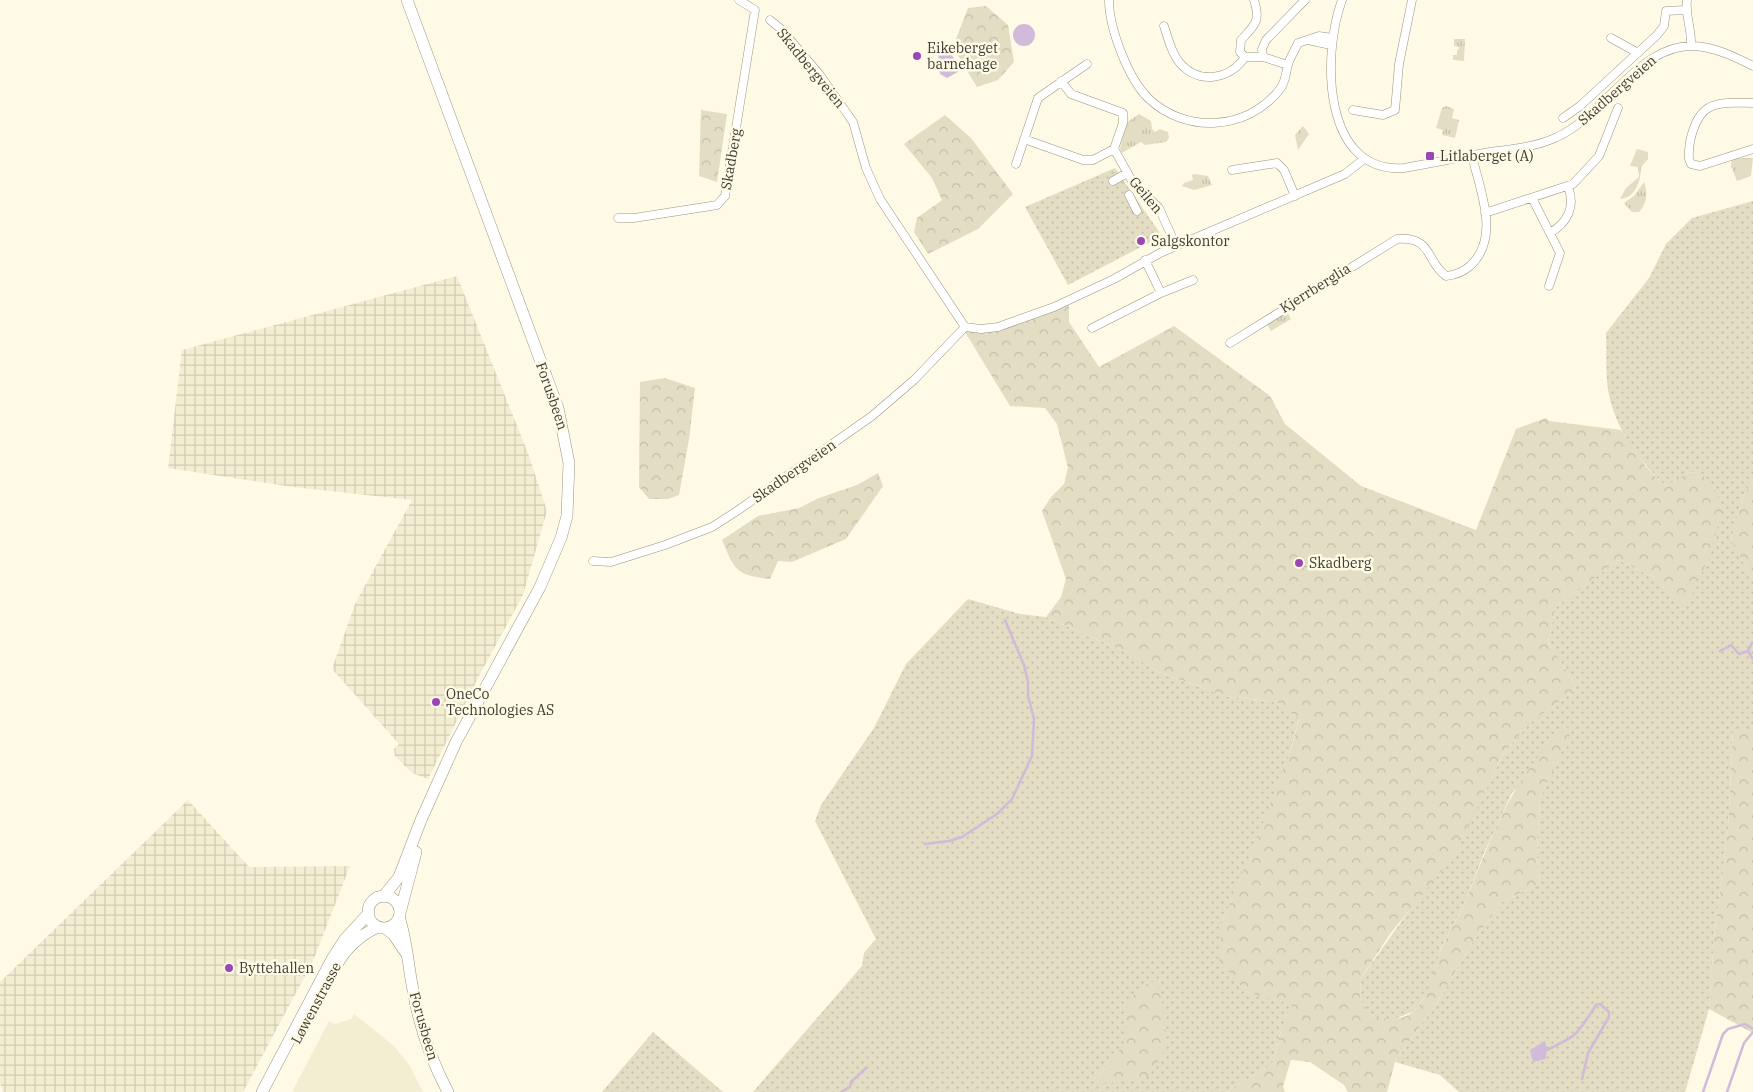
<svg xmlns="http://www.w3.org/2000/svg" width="1753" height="1092" viewBox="0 0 1753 1092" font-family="'IBM Plex Serif',serif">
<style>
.built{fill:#f3edd2}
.industrial{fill:url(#industrial-grid)}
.grass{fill:url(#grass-dots);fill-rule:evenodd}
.forest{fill:url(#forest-crowns)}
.park{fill:url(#park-tufts)}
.water{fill:#d1bada}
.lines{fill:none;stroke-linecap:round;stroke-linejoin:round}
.stream{stroke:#d1bada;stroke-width:2.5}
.minor-casing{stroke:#999583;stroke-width:9}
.secondary-casing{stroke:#999583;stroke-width:12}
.minor{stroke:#fff;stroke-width:8}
.secondary{stroke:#fff;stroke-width:11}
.poi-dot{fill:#9a47b6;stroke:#fefae5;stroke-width:2}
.labels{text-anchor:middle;stroke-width:5;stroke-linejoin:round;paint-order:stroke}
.poi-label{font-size:14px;fill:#3e3c34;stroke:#fefae5;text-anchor:start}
.street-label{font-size:14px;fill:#3e3c34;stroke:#fefae5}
</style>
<defs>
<pattern id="industrial-grid" width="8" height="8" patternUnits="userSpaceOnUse" patternTransform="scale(1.25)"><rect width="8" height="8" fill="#f3edd2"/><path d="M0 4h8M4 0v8" fill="none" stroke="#d1ccb5"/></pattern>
<pattern id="grass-dots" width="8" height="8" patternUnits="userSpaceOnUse" patternTransform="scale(1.25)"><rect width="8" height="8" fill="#e2ddc3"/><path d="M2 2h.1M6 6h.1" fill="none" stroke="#c3bfa8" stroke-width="1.8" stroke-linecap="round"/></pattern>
<pattern id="forest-crowns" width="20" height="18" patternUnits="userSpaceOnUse" patternTransform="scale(1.25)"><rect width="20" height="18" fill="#e2ddc3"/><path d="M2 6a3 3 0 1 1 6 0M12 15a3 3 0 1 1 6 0" fill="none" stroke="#c3bfa8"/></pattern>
<pattern id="park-tufts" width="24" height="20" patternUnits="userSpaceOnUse" patternTransform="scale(1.25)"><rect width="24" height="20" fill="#e2ddc3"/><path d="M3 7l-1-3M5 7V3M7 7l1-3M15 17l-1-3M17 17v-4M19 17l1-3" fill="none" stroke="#c3bfa8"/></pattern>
</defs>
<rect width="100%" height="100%" fill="#fefae5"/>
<!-- built -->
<path class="built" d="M354,1014l40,32 16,20 13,26h-131l37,-71 6,3 16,-5z"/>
<!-- industrial -->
<path class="industrial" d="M457,276l71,177 19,58 -24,84 -43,79 -52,105 -16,-6 -17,-17 -1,-7 5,-5 -67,-75 23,-65 57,-104 -119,-13 -125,-19 14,-118z
M188,800l61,67 101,-1 -37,95 -70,131h-240l-3,-9v-101z"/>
<!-- grass -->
<path class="grass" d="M1115,168l47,68 -94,49 -43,-78z
M1753,201v279l-10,16 -12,44 22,40v149h-20l-5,100 -14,108 -5,72 -23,80 -1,3h-226l-19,-17 -45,-13 43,-61 36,-61 29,-39 37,-17 -3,-29 3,-57 31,-68 -59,63 -28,60 -20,52 -23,43 -14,46 -13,17 -24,10 -17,-4 -13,-18 1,-21 60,-84 59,-92 23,-48 26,-30 47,-35 -2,-6 -26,-42 8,-34 62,-47 38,18 28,33 15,-139 -12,1 -21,14c-26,-26 -49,-55 -57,-92 -4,-19 -2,-42 -3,-62l43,-55 17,-34 26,-26z
M968,599l52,15 26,3 82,36 31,19 65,24 53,6 22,16c-17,71 -49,138 -77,204l24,70 47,12 -11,23 -10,38 -47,27h-472l109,-126 2,-13 12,-14 -61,-118 6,-16 53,-77 32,-64zM1127,1003l6,78 -38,-3 17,-15 15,-25z
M653,1032l70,60h-121z"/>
<!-- forest -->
<path class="forest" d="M986,6l22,19 6,37 -16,18 -21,7 -24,-40 15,-39z
M701,110l26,4 -10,68 -18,-6z
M945,115l26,23 42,56 -35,35 -50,25 -14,-22 3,-14 25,-18 -10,-22 -28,-34z
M1069,302v20l30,45 75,-41 96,70 15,28 76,62 115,44 40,-101 30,-11 3,3 72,9 25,37 20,20 21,-14 13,-1 14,17 9,20 -15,51 -24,52 -28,-34 -38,-18 -62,47 -8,34 26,42 2,6 -47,35 -26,30 -47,99 -66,81 -29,44 -1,21 13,18c14,3 32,4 43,-8 16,-18 16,-41 26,-62 7,-15 16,-29 23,-44 26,-64 48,-131 103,-176l3,3 -2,6 -29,62 -3,57 3,29 -37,17 -29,39 -36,61 -43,61 -8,30h-39l-4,-7 -34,-23 -19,-2 -8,26 2,6h-60l47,-27 10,-38 10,-22 -46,-13 -27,-32 3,-38 39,-94 32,-85 6,-24 -22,-17 -53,-6 -65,-24 -31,-19 -82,-36 15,-20 5,-18 -24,-68 9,-14 13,-13 4,-16 -11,-44 -12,-16 -35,-2 -45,-74z
M665,378l30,10 -6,51 -10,56 -11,4h-19l-10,-12 1,-105z
M878,473l5,13 -37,53 -54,23 -14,-1 -8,18c-34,-4 -35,-8 -48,-39l36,-24 41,-8 20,-10 38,-13z
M1753,480v100l-22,-40 12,-44z
M1733,729h20v304l-44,-24 5,-72 14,-108z
M1156,981l6,17 5,49 -18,29 -16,5 -33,3 -6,-5 18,-16 14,-25 1,-35 14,-17z"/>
<!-- park -->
<path class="park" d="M1454,39h11l-1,22 -11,-1v-5h4v-5l2,-1v-2l-5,-1z
M1446,106l8,3 -2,9 7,2 -4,18 -13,-3 1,-5 -7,-2 6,-20z
M1139,114l12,7 1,8 3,3 5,-3 8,3 1,6 -3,4 -21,3 -4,-3 -19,11 -2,-4 6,-26z
M1303,126l6,8 -11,16 -3,-15z
M1637,149l11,3v7l-7,8c0,13 -5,31 -21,32l6,-11 13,-11 -1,-10 -8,-1z
M1736,156l2,2h15l-2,18 -14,5 -6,-15 1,-8z
M1194,174l14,2 4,9 -18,5 -12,-4 2,-3 9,-3 -1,-5z
M1644,182c4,10 3,22 -5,30h-7l-8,-9 10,-7z
M1286,310l5,9 -20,12 -5,-9z"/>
<!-- water -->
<path class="water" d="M1013 35a11 11 0 1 1 22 0a11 11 0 1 1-22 0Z
M943,42l12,18 8,6 -2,4 -14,8 -7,-4 -2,-21 2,-10z
M1545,1041l2,9 -2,9 -12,3 -3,-12z"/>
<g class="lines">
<!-- stream -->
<path class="stream" d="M1752,643l-4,8 5,8
M1720,651l11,-6 8,9 9,-3
M925,844l24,-3 13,-4 35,-23 15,-15 20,-43 2,-37 -6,-23v-14l-4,-17 -19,-45
M1547,1050c32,-15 30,-16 49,-45l4,-1 9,8v5l-21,36 -6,26
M841,1092l9,-5 1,-5 15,-14
M1703,1092l20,-58 5,-5 17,-5 8,5
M1727,1092l17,-49 9,-11"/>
<!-- minor casing -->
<g class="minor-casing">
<path id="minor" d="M1109,0c0,28 19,78 39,98 37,36 100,33 132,-9 6,-8 6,-17 8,-25 3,-8 7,-14 10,-21l21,-7 13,2
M1254,0c7,21 1,25 -13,40l-1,12 5,5h18l25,8
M1342,0c-20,54 -20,174 62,168 29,-5 57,-11 86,-16 23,-3 46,-5 67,-15 50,-22 85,-101 146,-90 18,3 34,11 50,19
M1687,0c-2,15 5,30 4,46
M770,20l11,9 39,46 33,47 13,46 14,31 85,128 16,2 17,-2 56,-20 60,-28 46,-26 185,-79 19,-15
M1164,26c4,12 7,26 15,36 19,23 51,18 66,-5
M1611,38l27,15
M1308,40l23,5
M1263,57l-1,-8 4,-9 39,-40
M1753,103c-13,0 -30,-2 -43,4 -16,8 -22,36 -21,52l2,5 9,2 53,-17
M1353,110l30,5 12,-5 4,-46 13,-64
M1563,118l17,-12 77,-71 7,-9 2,-15 20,-1
M1024,139l59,21h10l21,-11 9,-26v-10l-52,-19 -10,-13
M1114,149l18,32 27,27 17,38
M1016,164l22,-66 49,-34
M1232,170l45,-7 7,7 11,26
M1113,181l14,-8
M1129,195l8,16
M1532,198l28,55 -11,33
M1485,213l88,-29 26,-28 19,-48
M618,218h16l77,-12 6,-1 8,-9 30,-186 -16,-10
M1550,233c17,-10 26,-26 18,-46
M1145,260l16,33
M1092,328l69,-35 32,-13
M1230,343l167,-104c36,-3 29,23 49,37 10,-1 17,-4 24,-10 31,-28 10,-76 2,-110
M593,561l18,1 54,-17 47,-18 25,-16 135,-95 42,-36 51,-53"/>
</g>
<!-- secondary casing -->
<g class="secondary-casing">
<path id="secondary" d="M368 912a16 16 0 1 1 32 0a16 16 0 1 1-32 0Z
M383,897l16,-20 22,-57 35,-78 84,-155 21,-49 6,-22 2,-53 -11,-55 -151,-408
M400,913l16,-61
M399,917c8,24 9,48 14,73 6,35 18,70 35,102
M385,928l8,6 13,19
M336,966c10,-18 24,-31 42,-39
M262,1092l70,-133 13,-20 24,-26"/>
</g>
<!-- minor -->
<use href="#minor" class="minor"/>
<!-- secondary -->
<use href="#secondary" class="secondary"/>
</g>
<!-- markers -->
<g class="poi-dot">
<circle cx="917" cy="56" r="5"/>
<rect x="1425" y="151" width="10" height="10" rx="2.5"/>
<circle cx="1141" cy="241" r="5"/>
<circle cx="1299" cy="563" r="5"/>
<circle cx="436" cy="702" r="5"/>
<circle cx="229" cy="968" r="5"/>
</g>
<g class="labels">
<!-- poi labels -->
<g class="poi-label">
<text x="927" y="53">Eikeberget<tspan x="927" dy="16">barnehage</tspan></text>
<text x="1440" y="161">Litlaberget (A)</text>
<text x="1151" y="246">Salgskontor</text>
<text x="1309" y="568">Skadberg</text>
<text x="446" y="699">OneCo<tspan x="446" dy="16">Technologies AS</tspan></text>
<text x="239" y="973">Byttehallen</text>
</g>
<!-- street labels -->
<g class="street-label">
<text transform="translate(811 68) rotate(51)" y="5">Skadbergveien</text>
<text transform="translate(1617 90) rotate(-41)" y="5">Skadbergveien</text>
<text transform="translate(731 159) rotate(-80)" y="5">Skadberg</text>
<text transform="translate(1146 195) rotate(50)" y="5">Geilen</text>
<text transform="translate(1315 288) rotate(-32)" y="5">Kjerrberglia</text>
<text transform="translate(552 396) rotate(71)" y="5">Forusbeen</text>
<text transform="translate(794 471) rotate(-35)" y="5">Skadbergveien</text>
<text transform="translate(316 1003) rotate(-62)" y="5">Løwenstrasse</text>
<text transform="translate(424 1026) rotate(74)" y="5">Forusbeen</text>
</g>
</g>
</svg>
